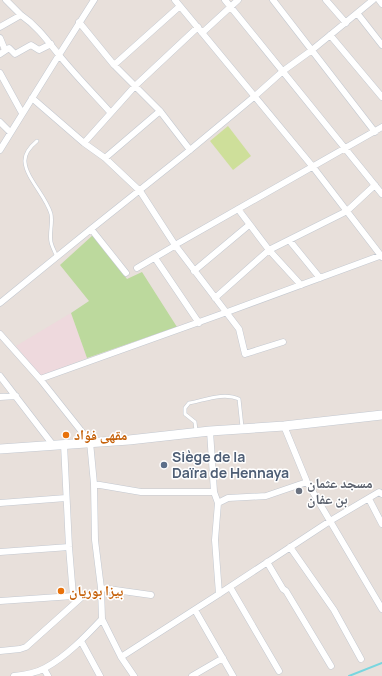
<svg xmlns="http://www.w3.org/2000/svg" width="382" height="676" viewBox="0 0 382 676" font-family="Manrope,'Noto Naskh Arabic',sans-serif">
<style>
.medical{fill:#eed9dd}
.green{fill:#bcd99d}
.pitch{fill:#cedf9a}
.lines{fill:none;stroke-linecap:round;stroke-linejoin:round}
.stream{stroke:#79d6df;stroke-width:2}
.lane-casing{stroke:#c3c8d0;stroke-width:4}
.street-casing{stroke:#c3c8d0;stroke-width:7}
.secondary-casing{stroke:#c3c8d0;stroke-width:10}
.lane{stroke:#fff;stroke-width:3}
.street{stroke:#fff;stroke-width:6}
.secondary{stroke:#fff;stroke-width:9}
.food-dot{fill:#e8710a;stroke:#fff;stroke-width:1.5}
.service-dot{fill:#5c6f8a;stroke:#fff;stroke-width:1.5}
.worship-dot{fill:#6b7280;stroke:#fff;stroke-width:1.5}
.labels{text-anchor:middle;stroke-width:3;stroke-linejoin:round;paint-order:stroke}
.food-label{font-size:14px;font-weight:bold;fill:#c56008;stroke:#fff;text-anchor:start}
.service-label{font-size:14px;font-weight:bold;fill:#4e5e75;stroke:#fff;text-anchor:start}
.worship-label{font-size:14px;font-weight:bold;fill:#5b616d;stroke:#fff;text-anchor:start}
</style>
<rect width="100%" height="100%" fill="#e8e0db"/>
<!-- medical -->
<path class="medical" d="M71,313l16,45 -47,18 -24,-30z"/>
<!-- green -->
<path class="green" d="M93,235l34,44 15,-7 35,55 -90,31 -16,-45 18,-12 -29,-36z"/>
<!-- pitch -->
<path class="pitch" d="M228,126l23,30 -18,14 -23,-29z"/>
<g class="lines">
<!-- stream -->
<path class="stream" d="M349,676l33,-13"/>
<!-- lane casing -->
<g class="lane-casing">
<path id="lane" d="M37,141c-6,5 -13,12 -12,21 1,16 21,34 26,52 2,9 -2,19 0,28 1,5 4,10 6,15
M196,431l-1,-9 -10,-8v-6l4,-5c16,-3 35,-11 50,-4l3,28"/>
</g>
<!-- street casing -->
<g class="street-casing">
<path id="street" d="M6,0l15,15
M175,0l138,167 69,90
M225,0l157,194
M273,0l102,132
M326,0l20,23
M379,0l3,4
M357,13l25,32
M79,22l35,43 46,46 30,39
M0,27l21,-12c16,11 26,25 38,40 16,20 34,38 51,57
M202,33l36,-33
M330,35l52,62
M0,38l5,12
M0,54l9,-6 6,6 16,-9 8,5 12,-6
M114,65l66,-59
M0,73l22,40
M32,98l52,45 21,15 35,33 35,54 64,84 6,25 38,-12
M0,122l10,10
M84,143l51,-57 63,-59
M0,150l59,-95 35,-55
M105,158l55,-47
M238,209l31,41 32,35
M91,229l35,44
M289,240l31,38
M175,245l207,-118
M155,258l44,65
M137,268l39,-23
M194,271l55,-46
M215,298l54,-48 78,-39 28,-26
M0,303l91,-74 99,-79 65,-54 28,-25 29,-21 61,-50
M0,334l40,45 50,63 4,42 1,56 6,48 1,31c-17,18 -35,37 -57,49 -9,5 -21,7 -31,8
M0,376l53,69
M40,379l190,-68 152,-56
M0,397l16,-1
M284,426l23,56 75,127
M210,431l4,61 4,11 -3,37 4,54
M64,444l5,103 4,49
M94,484l47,8h73
M369,499l13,25
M0,503l66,-5
M218,503l10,-5 38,-2 41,-14
M290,547l44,63 27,49
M0,552l69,-5
M267,562l16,27 3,2 45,75
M230,587l49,84
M101,588l50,7
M0,601l73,-5h28
M195,610l38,66
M102,619l19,38 13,19
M81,641l19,35
M0,651l20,-2 6,-2 57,-51
M121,657l98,-63 111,-73 49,-29 3,2
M44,669l4,7
M192,676l31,-18"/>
</g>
<!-- secondary casing -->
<g class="secondary-casing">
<path id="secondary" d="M0,449l129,-9 81,-9 74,-5 98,-11"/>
</g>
<!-- lane -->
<use href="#lane" class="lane"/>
<!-- street -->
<use href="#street" class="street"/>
<!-- secondary -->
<use href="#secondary" class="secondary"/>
</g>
<!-- markers -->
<g class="food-dot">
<circle cx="66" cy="435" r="4"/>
<circle cx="61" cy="591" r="4"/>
</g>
<circle class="service-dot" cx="164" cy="465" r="4"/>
<circle class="worship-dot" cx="299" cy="491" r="4"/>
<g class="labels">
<!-- food labels -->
<g class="food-label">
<text x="74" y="440">مقهى فؤاد</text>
<text x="69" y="596">بيزا بوريان</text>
</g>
<!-- service labels -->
<g class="service-label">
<text x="172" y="462">Siège de la<tspan x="172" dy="16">Daïra de Hennaya</tspan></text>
</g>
<!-- worship labels -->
<g class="worship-label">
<text x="307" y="488">مسجد عثمان<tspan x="307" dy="16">بن عفان</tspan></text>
</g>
</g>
</svg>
